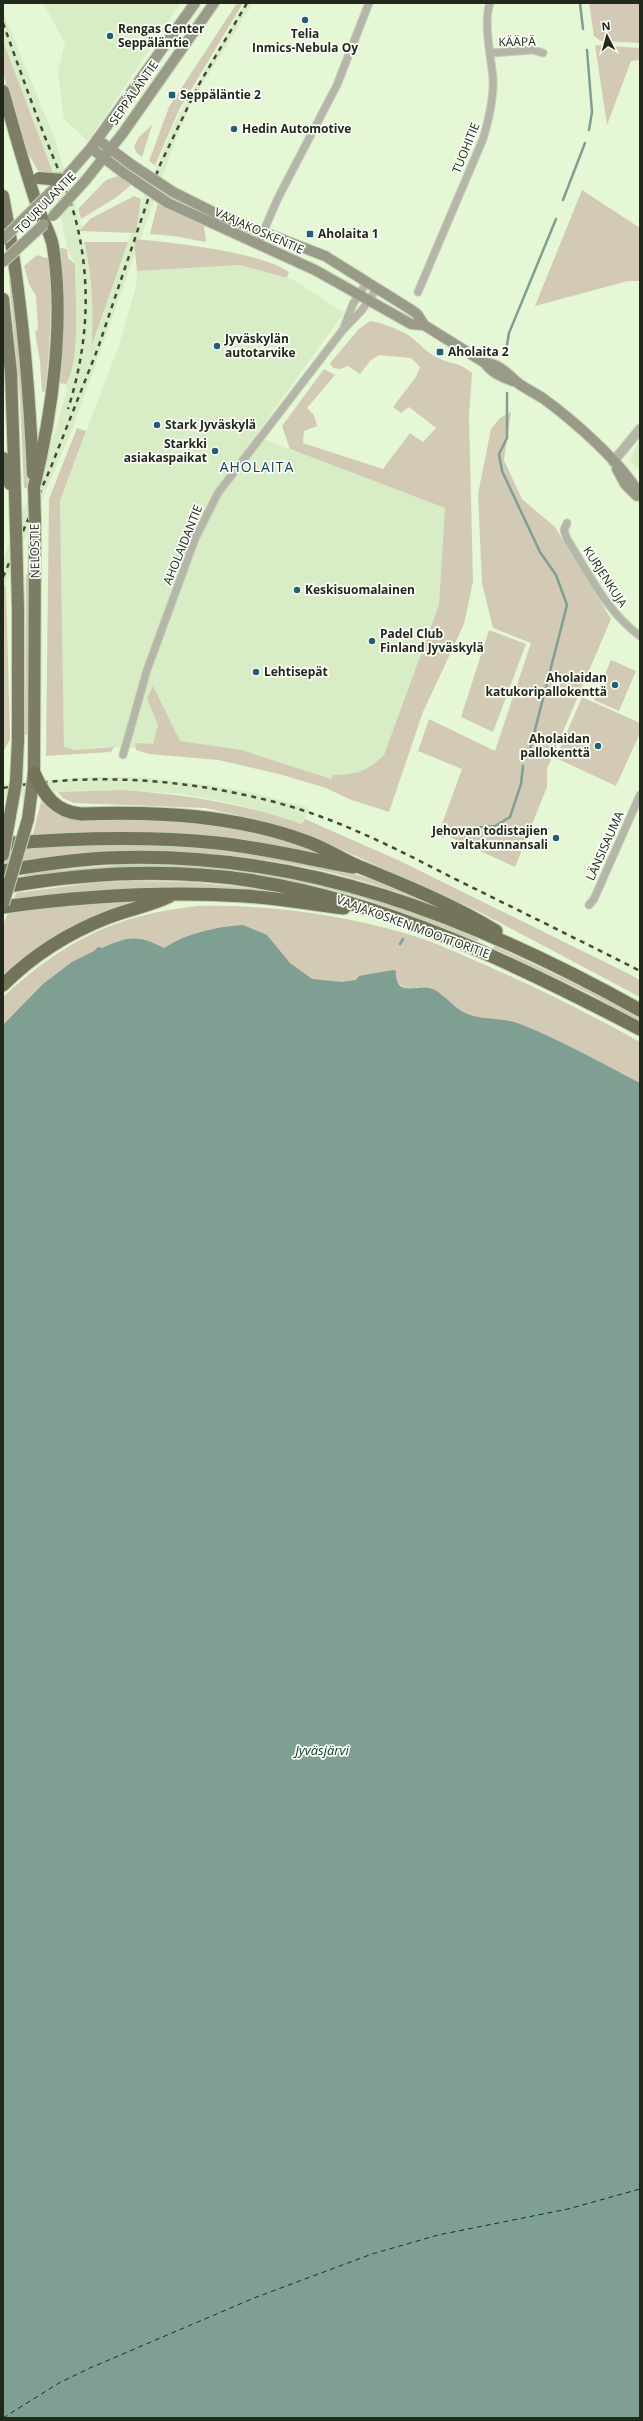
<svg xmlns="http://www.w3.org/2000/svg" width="643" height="2421" viewBox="0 0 643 2421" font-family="'Open Sans',sans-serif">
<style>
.built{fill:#d8edc5}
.green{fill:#d2cab5}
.water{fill:#7f9f93}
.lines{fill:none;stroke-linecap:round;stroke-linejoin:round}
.stream{stroke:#7f9f93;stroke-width:2.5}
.ferry{stroke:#063729;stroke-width:1;stroke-dasharray:5 4;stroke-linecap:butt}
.minor-casing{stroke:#c3d2b5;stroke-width:9}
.tertiary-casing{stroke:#c3d2b5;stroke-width:11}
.secondary-casing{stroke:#c3d2b5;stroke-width:12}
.trunk-casing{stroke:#c3d2b5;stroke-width:14}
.motorway-casing{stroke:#c3d2b5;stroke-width:15}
.minor{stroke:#b5b6a9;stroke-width:7}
.tertiary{stroke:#b5b6a9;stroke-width:9}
.secondary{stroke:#999a87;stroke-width:10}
.trunk{stroke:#7c7d64;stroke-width:12}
.motorway{stroke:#737459;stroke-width:13}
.rail{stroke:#424a3b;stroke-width:2.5;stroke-dasharray:5 5;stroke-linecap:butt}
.secondary-bridge-casing{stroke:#c3d2b5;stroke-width:12;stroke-linecap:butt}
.trunk-bridge-casing{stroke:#c3d2b5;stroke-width:14;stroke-linecap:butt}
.motorway-bridge-casing{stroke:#c3d2b5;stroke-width:15;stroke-linecap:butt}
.secondary-bridge{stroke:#999a87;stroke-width:10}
.trunk-bridge{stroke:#7c7d64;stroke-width:12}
.motorway-bridge{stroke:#737459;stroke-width:13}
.poi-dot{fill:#225e76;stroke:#fbfff8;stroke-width:1.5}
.labels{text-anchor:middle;stroke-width:3.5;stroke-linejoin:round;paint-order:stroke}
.poi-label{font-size:12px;font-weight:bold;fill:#22281c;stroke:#fbfff8;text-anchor:start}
.street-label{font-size:12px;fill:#22281c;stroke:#fbfff8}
.water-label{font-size:13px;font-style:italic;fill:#063729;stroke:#fbfff8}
.quarter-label{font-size:14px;letter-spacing:1px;fill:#134456;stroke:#fbfff8}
</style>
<rect width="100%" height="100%" fill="#e6f7d6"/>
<!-- built -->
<path class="built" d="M43,3h138l-93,138 -24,-22 -6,-48 7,-28z
M245,3h8l-61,98 -17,41 -102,286 -70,161v-29l52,-128 12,-42 -1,-6 8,-37 2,-37 -1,-46 -8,-15 -14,-76 -50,-132v-29l51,125 22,70 6,20 -3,4 12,37 3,35 -1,40 51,-147 34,-80z
M240,265l54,15 50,33 -89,123 190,72 6,104 -78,187 -149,-41 -61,-9 -57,-2 -30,3 -12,-3 -4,-246 59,-156 17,-58 1,-16z
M640,439v32l-10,-11z
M94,777h48l73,9 39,7 55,15 -6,16 -68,-20 -52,-10 -60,-4 -65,2 -55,7v-15z"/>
<!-- green -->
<path class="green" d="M237,3h6l-64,107 -24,55 -6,-4 20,-54z
M589,3h51v40l-39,-2 -7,-5z
M3,41l50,132 -15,-2 -11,-20 -24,-77z
M595,45l45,3v12l-9,1 -24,64z
M152,125l-10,32 -6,-5 -2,-6 5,-9z
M118,176l13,9 -14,12 -36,22 -3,-10 28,-29z
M582,190l58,38v53h-12l-93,25z
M134,196l7,3 -5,34 -57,-2 11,-12z
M158,202l46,24 2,16 -32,-6 -24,-2z
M134,239c36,3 127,13 155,33l-2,6 -47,-13 -103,6z
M84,242h44l-36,103c1,-36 1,-68 -8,-103z
M60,248l7,1 1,9 7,6c0,29 6,96 -9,120l-8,-1 6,-79z
M37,255l12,4c4,44 1,89 -4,132l-3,1 -2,-30 -5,-30 3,-3 -2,-33 -7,-12 -5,-18z
M12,278l12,118 4,92h-4l-4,-91 -11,-117z
M370,321c13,2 26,7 38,14 11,7 18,18 30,23 15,7 19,3 34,15l-3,42 4,167 -9,42 -41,88 -34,100 -40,-13 -23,-11 -47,-14 -61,-14 -69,-6 -13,-4 -1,-7 18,1 5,-19 -11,-27 6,-12 27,55 61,9 90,29 3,-4c24,-1 32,-3 50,-20l55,-150 6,-97 -155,-59 -8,-23 42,-57 11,6 -28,33 7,7 3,11 -13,5 -1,12 80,26 27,-36 13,9 13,-14 -27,-21 -8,6 -8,-6 23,-30 4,-10 -9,-9 -32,-3 -9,6 -10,13 -12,-8 -8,3 -7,-1 -3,-5 29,-34z
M511,412l-7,48 18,39 33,28 56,92 -64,150v18l-32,80 -76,-35 23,-63 -44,-18 11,-32 66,32 36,-108 -38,-15 -11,-45 -4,-89 13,-65 9,-11z
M77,428l9,3 -26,70 4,246 12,3 38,-3 -3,5 -65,4 3,-257z
M26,574l3,1 1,159 -5,1z
M6,584l4,155 -7,13v-163z
M489,630l37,14 -33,88 -32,-15z
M611,660l25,11 -17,40 -25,-11z
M582,697l58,26v10l-24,53 -60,-28z
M123,790c66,5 116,13 179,34l3,-5 95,42 229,113 11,6v17l-166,-88 -163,-73 -52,-16 -54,-12 -131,-5 -11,-5 -5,-6z
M42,798l7,8 152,15 79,17 50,19 -29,-7 -269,-12z
M106,843l113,4 119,22 42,13 59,25c-13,-2 -29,-10 -42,-15 -33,-11 -67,-21 -102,-27 -97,-19 -195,-16 -292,-2v-15z
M131,864c123,0 235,26 347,75l-1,2 -45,-18 -70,-25 -45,-12 -71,-12 -160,-4 -62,6v-3z
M128,881l64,1 76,8 -1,3 -254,8 3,-8 76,-10z
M149,899l-12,5 -134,75v-54l6,-14z
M197,906c68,-2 141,8 207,27 27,7 53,20 79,31 53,23 105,49 157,78v135l-222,-190c-11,3 -16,2 -23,-8l-392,89v-71c61,-56 111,-82 194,-91z
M495,946l97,46 48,26v4l-50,-28 -97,-46z"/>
<!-- water -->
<path class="water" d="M243,925l24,10 23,28 22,16 30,3 14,-2 3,-4 34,-6 3,1c-1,29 24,11 39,19 10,6 18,16 28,22 17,9 40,5 57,12 41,16 81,39 120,59v1335h-637v-1393l40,-41 29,-22 22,-11 4,-4 4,1c27,-12 36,-13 62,0 23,-15 51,-21 79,-23z"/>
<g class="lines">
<!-- stream -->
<path class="stream" d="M580,3l3,26
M587,50l5,62 -3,18
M563,200l22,-57
M506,351l3,-18 47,-114
M507,393v45l-8,16 3,17 38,81 16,23 11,30 -39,152
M443,836l6,-6 46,-4 15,-9 11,-33 2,-18
M400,944l3,-5"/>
<!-- ferry -->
<path class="ferry" d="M3,2418l56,-35 31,-15 164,-70 118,-44 66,-19 130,-26 72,-20"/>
<!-- minor casing -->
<g class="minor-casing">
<path id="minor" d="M491,53l42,-3 10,3
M258,244l20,-46 59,-113 32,-82
M418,292l65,-153c6,-20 11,-40 10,-61 -2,-21 -10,-56 -3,-75
M344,327l9,-23 14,-22
M567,523l-3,7 3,9c22,35 40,73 73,97
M123,755l24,-85 48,-131 23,-46 124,-162 20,-21 15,-22
M589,905l5,-6 46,-104"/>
</g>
<!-- tertiary casing -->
<g class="tertiary-casing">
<path id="tertiary" d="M613,462l27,-33"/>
</g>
<!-- secondary casing -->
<g class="secondary-casing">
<path id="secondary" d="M97,139l35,26
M91,148l34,26
M63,180l28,-32 104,-145
M85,181l38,-48 91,-130
M173,192l46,23 106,41 85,53 7,5 7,11 61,38c15,1 22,11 33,20 8,6 17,10 26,16 30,22 78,64 96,96
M168,203l147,67 96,54 13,1
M485,363c7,10 17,14 28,18
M617,469l8,15 12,12"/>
</g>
<!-- trunk casing -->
<g class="trunk-casing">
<path id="trunk" d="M3,91c11,38 21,76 34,114 4,14 14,27 16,42 12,75 -1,167 -19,240
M3,196c18,92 26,185 30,278
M3,299l8,74 4,121
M3,458l7,26
M18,740v-132
M34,773l1,-253"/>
</g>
<!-- motorway casing -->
<g class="motorway-casing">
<path id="motorway" d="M81,814c76,-3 154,1 227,28 20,7 37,20 57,27 44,18 90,37 131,62
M3,844c71,-6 144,-8 215,-1 46,5 90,16 135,24
M3,871c34,-6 68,-11 103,-13 195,-9 367,59 534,152
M3,887c80,-14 163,-19 244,-7 140,21 269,84 393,149
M3,907c80,-11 161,-16 242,-11 33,2 66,8 99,12
M3,985c30,-30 67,-53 106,-68 20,-8 41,-11 61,-21"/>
</g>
<!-- minor -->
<use href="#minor" class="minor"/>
<!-- tertiary -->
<use href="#tertiary" class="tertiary"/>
<!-- secondary -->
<use href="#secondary" class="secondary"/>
<!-- trunk -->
<use href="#trunk" class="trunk"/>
<!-- motorway -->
<use href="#motorway" class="motorway"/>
<!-- rail -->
<path class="rail" d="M3,23c13,36 26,73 40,109 11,28 24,56 32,85 17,65 13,129 -7,192
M3,577l48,-110 47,-119 61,-181 39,-81 49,-83
M3,788c94,-17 195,-8 286,18 57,17 110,44 162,71 63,31 126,62 189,94"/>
<!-- secondary-bridge casing -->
<g class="secondary-bridge-casing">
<path id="secondary-bridge" d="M132,165l41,27
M125,174l43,29
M53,216l32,-35
M3,239l60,-59
M3,262l41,-38"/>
</g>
<!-- trunk-bridge casing -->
<g class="trunk-bridge-casing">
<path id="trunk-bridge" d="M39,178l24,2
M34,487l1,33
M15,494l3,114
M3,855l13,-73 2,-42
M3,904l25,-85 6,-46"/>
</g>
<!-- motorway-bridge casing -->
<g class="motorway-bridge-casing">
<path id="motorway-bridge" d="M34,773c10,22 21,39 47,41"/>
</g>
<!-- secondary-bridge -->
<use href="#secondary-bridge" class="secondary-bridge"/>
<!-- trunk-bridge -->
<use href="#trunk-bridge" class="trunk-bridge"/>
<!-- motorway-bridge -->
<use href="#motorway-bridge" class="motorway-bridge"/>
</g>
<!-- markers -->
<g class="poi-dot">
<circle cx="305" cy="20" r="4"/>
<circle cx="110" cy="36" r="4"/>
<rect x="168" y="91" width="8" height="8" rx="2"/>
<circle cx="234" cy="129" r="4"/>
<rect x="306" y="230" width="8" height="8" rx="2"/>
<circle cx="217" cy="346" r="4"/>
<rect x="436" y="348" width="8" height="8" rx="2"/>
<circle cx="157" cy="425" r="4"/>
<circle cx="215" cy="451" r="4"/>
<circle cx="297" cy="590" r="4"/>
<circle cx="372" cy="641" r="4"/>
<circle cx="256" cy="672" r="4"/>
<circle cx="615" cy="685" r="4"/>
<circle cx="598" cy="746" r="4"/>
<circle cx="556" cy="838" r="4"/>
</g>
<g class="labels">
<!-- poi labels -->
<g class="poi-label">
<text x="118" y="33">Rengas Center<tspan x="118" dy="14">Seppäläntie</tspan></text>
<text x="305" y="38" text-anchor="middle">Telia<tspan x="305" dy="14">Inmics-Nebula Oy</tspan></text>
<text x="180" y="99">Seppäläntie 2</text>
<text x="242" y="133">Hedin Automotive</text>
<text x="318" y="238">Aholaita 1</text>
<text x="225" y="343">Jyväskylän<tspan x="225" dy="14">autotarvike</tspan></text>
<text x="448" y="356">Aholaita 2</text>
<text x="165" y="429">Stark Jyväskylä</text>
<text x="207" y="448" text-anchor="end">Starkki<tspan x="207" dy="14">asiakaspaikat</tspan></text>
<text x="305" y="594">Keskisuomalainen</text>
<text x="380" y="638">Padel Club<tspan x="380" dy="14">Finland Jyväskylä</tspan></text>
<text x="264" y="676">Lehtisepät</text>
<text x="607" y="682" text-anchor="end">Aholaidan<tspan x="607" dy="14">katukoripallokenttä</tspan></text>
<text x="590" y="743" text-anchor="end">Aholaidan<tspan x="590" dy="14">pallokenttä</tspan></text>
<text x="548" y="835" text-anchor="end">Jehovan todistajien<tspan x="548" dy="14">valtakunnansali</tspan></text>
</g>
<!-- street labels -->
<g class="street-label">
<text transform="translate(517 42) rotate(-1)" y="4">KÄÄPÄ</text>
<text transform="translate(134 93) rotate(-55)" y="4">SEPPÄLÄNTIE</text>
<text transform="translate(466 148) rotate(-68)" y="4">TUOHITIE</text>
<text transform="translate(46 203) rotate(-46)" y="4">TOURULANTIE</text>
<text transform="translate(259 231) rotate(24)" y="4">VAAJAKOSKENTIE</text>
<text transform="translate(183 545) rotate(-68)" y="4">AHOLAIDANTIE</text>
<text transform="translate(35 551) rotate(-91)" y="4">NELOSTIE</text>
<text transform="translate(605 577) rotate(57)" y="4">KURJENKUJA</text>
<text transform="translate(605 846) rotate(-66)" y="4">LÄNSISAUMA</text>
<text transform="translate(413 927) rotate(20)" y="4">VAAJAKOSKEN MOOTTORITIE</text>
</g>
<!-- water labels -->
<g class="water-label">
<text x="322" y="1755">Jyväsjärvi</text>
</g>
<!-- quarter labels -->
<g class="quarter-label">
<text x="257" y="472">AHOLAITA</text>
</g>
</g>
<!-- border -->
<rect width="643" height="2421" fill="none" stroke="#22281c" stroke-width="8"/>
<!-- north arrow -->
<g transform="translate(607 36) rotate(354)" stroke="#fbfff8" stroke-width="3" paint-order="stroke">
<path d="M0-3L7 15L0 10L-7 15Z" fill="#22281c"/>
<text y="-6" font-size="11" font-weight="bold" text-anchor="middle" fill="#22281c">N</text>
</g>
</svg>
